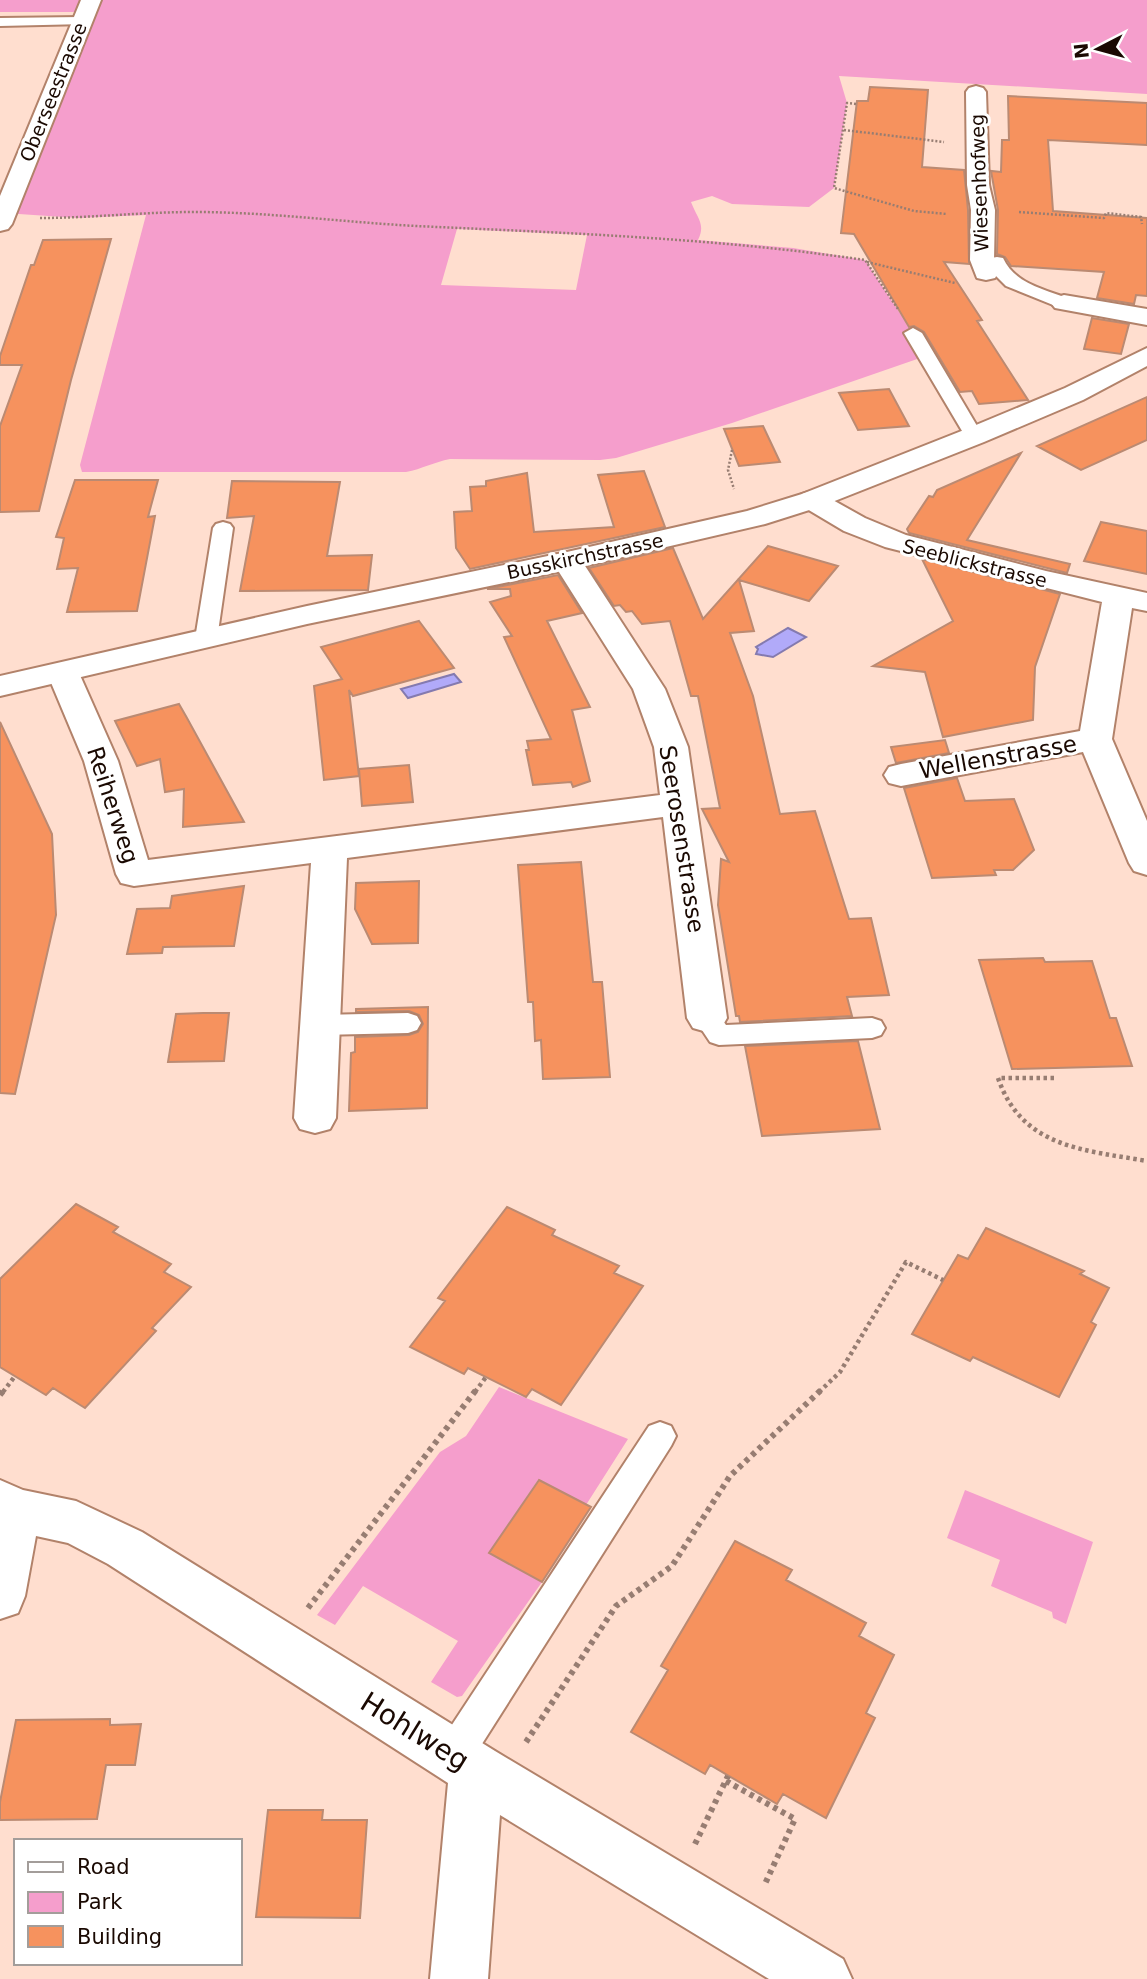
<svg xmlns="http://www.w3.org/2000/svg" width="1147" height="1979" viewBox="0 0 1147 1979" font-family="'DejaVu Sans',sans-serif">
<style>
.green{fill:#f59ecc;fill-rule:evenodd}
.water{fill:#b1aaf9;stroke:#847aaf;stroke-width:2}
.building{fill:#f6925e;stroke:#bb8a72;stroke-width:2}
.lines{fill:none;stroke-linecap:round;stroke-linejoin:round}
.service-casing{stroke:#b2826a;stroke-width:4}
.minor-casing{stroke:#b2826a;stroke-width:4}
.tertiary-casing{stroke:#b2826a;stroke-width:4}
.path-far2{stroke:#977d72;stroke-width:2.5;stroke-dasharray:2 2;stroke-linecap:butt}
.path-far1{stroke:#977d72;stroke-width:4.5;stroke-dasharray:3.5 3.5;stroke-linecap:butt}
.path{stroke:#977d72;stroke-width:6;stroke-dasharray:4.5 4.5;stroke-linecap:butt}
.service{fill:#fff;fill-rule:evenodd}
.minor{fill:#fff;fill-rule:evenodd}
.tertiary{fill:#fff;fill-rule:evenodd}
.labels{text-anchor:middle;stroke-width:6;stroke-linejoin:round;paint-order:stroke}
.far-street-label{font-size:19px;fill:#1a0902;stroke:#fff}
.street-label{font-size:23px;fill:#1a0902;stroke:#fff}
.near-street-label{font-size:28px;fill:#1a0902;stroke:#fff}
</style>
<rect width="100%" height="100%" fill="#ffdecf"/>
<!-- green -->
<path class="green" d="M0,0h1147v94l-308,-18 8,27 -13,85 -25,19 -77,-3 -20,-8 -21,6c6,16 15,22 7,38l95,8 72,12 48,73 10,24 -191,66 -116,35 -16,2 -150,-1c-16,3 -28,10 -44,13h-324l-2,-7 66,-250 -68,3 -74,-5 80,-201h-84zM457,229l130,6 -11,55 -135,-5z
M499,1387l129,52 -42,66 -48,-25 -48,72 52,30 -80,114 -5,1 -26,-15 27,-41 -95,-55 -28,39 -18,-10 123,-163 26,-16z
M965,1490l128,52 -27,82 -13,-6 -1,-6 -61,-26 9,-26 -53,-22z"/>
<!-- water -->
<path class="water" d="M788,628l18,9 -33,20 -17,-3 2,-5 -2,-2z
M454,674l7,8 -53,16 -7,-9z"/>
<!-- building -->
<path class="building" d="M870,87l58,3 -6,77 42,3 4,40 1,54 -25,-2 38,58 -5,1 51,79 -49,4 -7,-13 -12,1 -36,-60 -10,-6 -5,1 -55,-93 -13,-1 16,-132h11z
M1008,96l139,7v42l-99,-5 5,71 94,7v78l-11,-1 -2,9 -37,-6 7,-26 -93,-6 -6,-9 -8,-3 1,-44 -7,-39 10,1 1,-32h7z
M111,239l-40,141 -32,131 -39,1v-86l22,-61h-22v-9l31,-91h3l9,-25z
M1092,318l37,6 -8,30 -37,-5z
M889,389l20,37 -51,4 -19,-37z
M1147,397v43l-66,30 -44,-24z
M763,426l17,36 -41,4 -15,-37z
M1021,453l-54,87 103,24 -3,9 -158,-40 -2,-4 22,-33 4,1 4,-7z
M644,471l21,56 -195,42 -14,-21 -2,-36 18,-1 -2,-24 16,-1v-5l41,-8 7,59 80,-5 -16,-52z
M75,480h83l-10,37 7,-1 -18,95 -70,1 11,-44 -21,1 7,-31 -8,-1z
M232,481l108,1 -13,74 45,-1 -4,35 -128,1 14,-75 -27,2z
M1101,522l46,9v43l-63,-13z
M768,546l70,20 -29,35 -70,-21 15,51 -24,2 23,63 27,118 35,-3 34,108 22,-1 18,77 -42,2 5,19 -112,6 -1,-6h-3l-18,-111 3,-46 8,3 -27,-53 18,-1 -22,-112h-7l-21,-75 -28,3 -10,-13 -6,1 -6,-7 -6,1 -25,-38 84,-20 30,71z
M922,559l138,35 -25,73 -2,53 -90,17 -18,-65 -52,-6 80,-45z
M558,575l24,38 -35,8 43,86 -18,3 18,71 -17,6 -2,-5 -38,3 -7,-35h3l-2,-9 24,-2 -47,-102 8,-1 -22,-34 21,-6 -1,-7h-23z
M419,621l35,47 -101,28 -4,-6 10,86 -35,4 -10,-94 28,-7 -21,-32z
M179,704l8,14 57,104 -61,5 1,-38 -19,3 -5,-33 -23,7 -22,-45z
M0,722l52,112 4,81 -41,179 -15,-1z
M945,740l4,13 -53,10 -5,-16z
M409,765l4,37 -51,4 -3,-37z
M957,778l8,23 49,-2 20,51 -21,20h-19l2,5 -64,3 -28,-90z
M581,862l12,120h9l8,95 -67,2 -2,-39 -6,1 -2,-39h-5l-10,-137z
M419,881l-1,62 -46,1 -17,-35 1,-26z
M244,886l-10,60 -71,1 -1,6 -35,1 10,-45 33,-1 2,-12z
M1043,958l2,4 47,-1 18,57h6l16,48 -120,3 -33,-109z
M428,1007l-1,101 -78,3 2,-58 4,-1v-15l54,-2 9,-3 5,-8 -4,-9 -10,-4 -53,1v-3z
M203,1013h26l-5,48 -56,1 8,-48z
M858,1041l22,88 -118,7 -17,-90z
M76,1204l42,23 -5,5 58,32 -7,8 27,15 -39,41 4,3 -71,77 -32,-20 -7,7 -46,-28v-88z
M507,1207l48,23 -3,5 67,31 -5,7 29,13 -82,119 -29,-16 -6,8 -58,-29 -4,6 -54,-27 35,-46 -7,-3z
M986,1228l98,43 -4,3 29,14 -18,34 5,3 -37,72 -86,-40 -3,4 -58,-27 46,-79 10,4z
M539,1480l52,27 -49,75 -53,-29z
M735,1541l57,29 -6,10 80,43 -7,13 35,19 -28,58 9,5 -49,100 -43,-24 -6,10 -67,-39 -5,9 -74,-42 37,-62 -7,-4z
M110,1719v6l31,-1 -6,41h-29l-9,54 -97,1v-18l16,-82z
M268,1810h55l-1,10h45l-7,98 -104,-1z"/>
<g class="lines">
<!-- service casing -->
<g class="service-casing">
<path id="service" d="M81,17l7,4 -2,3 -86,2v-8z
M997,257l6,1c12,26 41,31 67,41l3,4 -9,5 -6,-1 -52,-21 -17,-17 2,-11z
M913,328l9,5 61,103 -2,4 -7,2 -9,-6 -61,-103z
M223,522l7,2 3,4 -16,111 -3,5h-16l-3,-5 18,-111 3,-4z
M707,1008l9,3 10,14 146,-7 9,3 4,7 -4,7 -9,3 -153,7 -9,-3 -16,-24 4,-7z
M408,1013l9,3 4,7 -4,7 -9,3 -88,2 -9,-3 -4,-7 4,-7 9,-3z
M660,1422l11,4 5,10 -5,10 -205,323 -13,5 -13,-5 -5,-13 5,-13 209,-317z"/>
</g>
<!-- minor casing -->
<g class="minor-casing">
<path id="minor" d="M976,86l7,2 3,4 3,93 6,25 -1,50 4,13 -3,5 -9,2 -9,-2 -7,-18 1,-50 -4,-25 -1,-93 3,-4z
M1064,295l83,14v16l-92,-17 -4,-5 4,-5z
M812,491l10,3 43,24 41,17 140,36 101,22v18l-15,-3 -20,131 35,82v54l-13,-4 -5,-8 -46,-111 -182,34 -12,-3 -5,-8 5,-8 12,-3 179,-33 22,-129 -217,-55 -41,-16 -42,-25 -4,-6 4,-6z
M567,552l11,3 87,134 23,58 39,271 -6,10 -14,4 -14,-4 -6,-10 -24,-201 -316,41 -11,260 -6,11 -15,4 -15,-4 -6,-11 17,-255 -177,23 -13,-3 -5,-9 -32,-113 -37,-88 5,-7 11,-3 11,3 5,7 39,88 30,99 512,-65 -6,-48 -21,-58 -81,-128 4,-6z
M0,1480l23,10 53,11 66,31 353,219 348,208 9,20h-83l-269,-164 -12,164h-58l18,-196 -340,-219 -40,-21 -32,-7 -11,60 -7,17 -18,6z"/>
</g>
<!-- tertiary casing -->
<g class="tertiary-casing">
<path id="tertiary" d="M81,0h20l-89,224 -4,5 -8,2v-35z
M1147,348v18l-64,34 -99,42 -162,64 -57,18 -198,46 -260,54 -307,72v-20l307,-70 260,-54 180,-41 55,-17 162,-64 101,-42z"/>
</g>
<!-- path-far2 -->
<path class="path-far2" d="M856,104l-9,-1 -13,85 80,23 33,3
M844,130l100,12
M1019,212l85,6 2,-5 35,4 1,7
M40,218c51,0 102,-6 154,-6 74,0 148,10 222,14 150,7 300,12 449,34l33,49
M867,262l88,21
M732,450l-4,20 6,19"/>
<!-- path-far1 -->
<path class="path-far1" d="M1054,1078h-56c24,70 86,72 149,83
M3,1392l12,-16
M475,1392l11,-15
M819,1392l21,-20 66,-110 37,18"/>
<!-- path -->
<path class="path" d="M0,1395l4,-5
M308,1608l168,-218
M526,1742l90,-136 56,-40 58,-90 91,-86
M726,1781l69,38 -31,67
M695,1844l33,-68"/>
<!-- service -->
<use href="#service" class="service"/>
<!-- minor -->
<use href="#minor" class="minor"/>
<!-- tertiary -->
<use href="#tertiary" class="tertiary"/>
</g>
<g class="labels">
<!-- far-street labels -->
<g class="far-street-label">
<text transform="translate(53 92) rotate(-68)" y="7">Oberseestrasse</text>
<text transform="translate(979 183) rotate(-92)" y="7">Wiesenhofweg</text>
<text transform="translate(585 556) rotate(-12)" y="7">Busskirchstrasse</text>
<text transform="translate(975 563) rotate(14)" y="7">Seeblickstrasse</text>
</g>
<!-- street labels -->
<g class="street-label">
<text transform="translate(998 757) rotate(-10)" y="8">Wellenstrasse</text>
<text transform="translate(113 805) rotate(72)" y="8">Reiherweg</text>
<text transform="translate(682 839) rotate(81)" y="8">Seerosenstrasse</text>
</g>
<!-- near-street labels -->
<g class="near-street-label">
<text transform="translate(415 1731) rotate(32)" y="10">Hohlweg</text>
</g>
</g>
<!-- legend -->
<rect x="14" y="1839" width="228" height="126" fill="#ffffff" stroke="#a39d9a" stroke-width="2"/>
<rect x="28" y="1862" width="35" height="10" fill="#ffffff" stroke="#a39d9a" stroke-width="2"/>
<text x="77" y="1874" font-size="21" fill="#1a0902">Road</text>
<rect x="28" y="1892" width="35" height="21" fill="#f59ecc" stroke="#a39d9a" stroke-width="2"/>
<text x="77" y="1909" font-size="21" fill="#1a0902">Park</text>
<rect x="28" y="1926" width="35" height="21" fill="#f6925e" stroke="#a39d9a" stroke-width="2"/>
<text x="77" y="1944" font-size="21" fill="#1a0902">Building</text>
<!-- north arrow -->
<g transform="translate(1098 49) rotate(264)" stroke="#ffffff" stroke-width="5" paint-order="stroke">
<path d="M0-5L12 26L0 18L-12 26Z" fill="#1a0902"/>
<text y="-10" font-size="19" font-weight="bold" text-anchor="middle" fill="#1a0902">N</text>
</g>
</svg>
